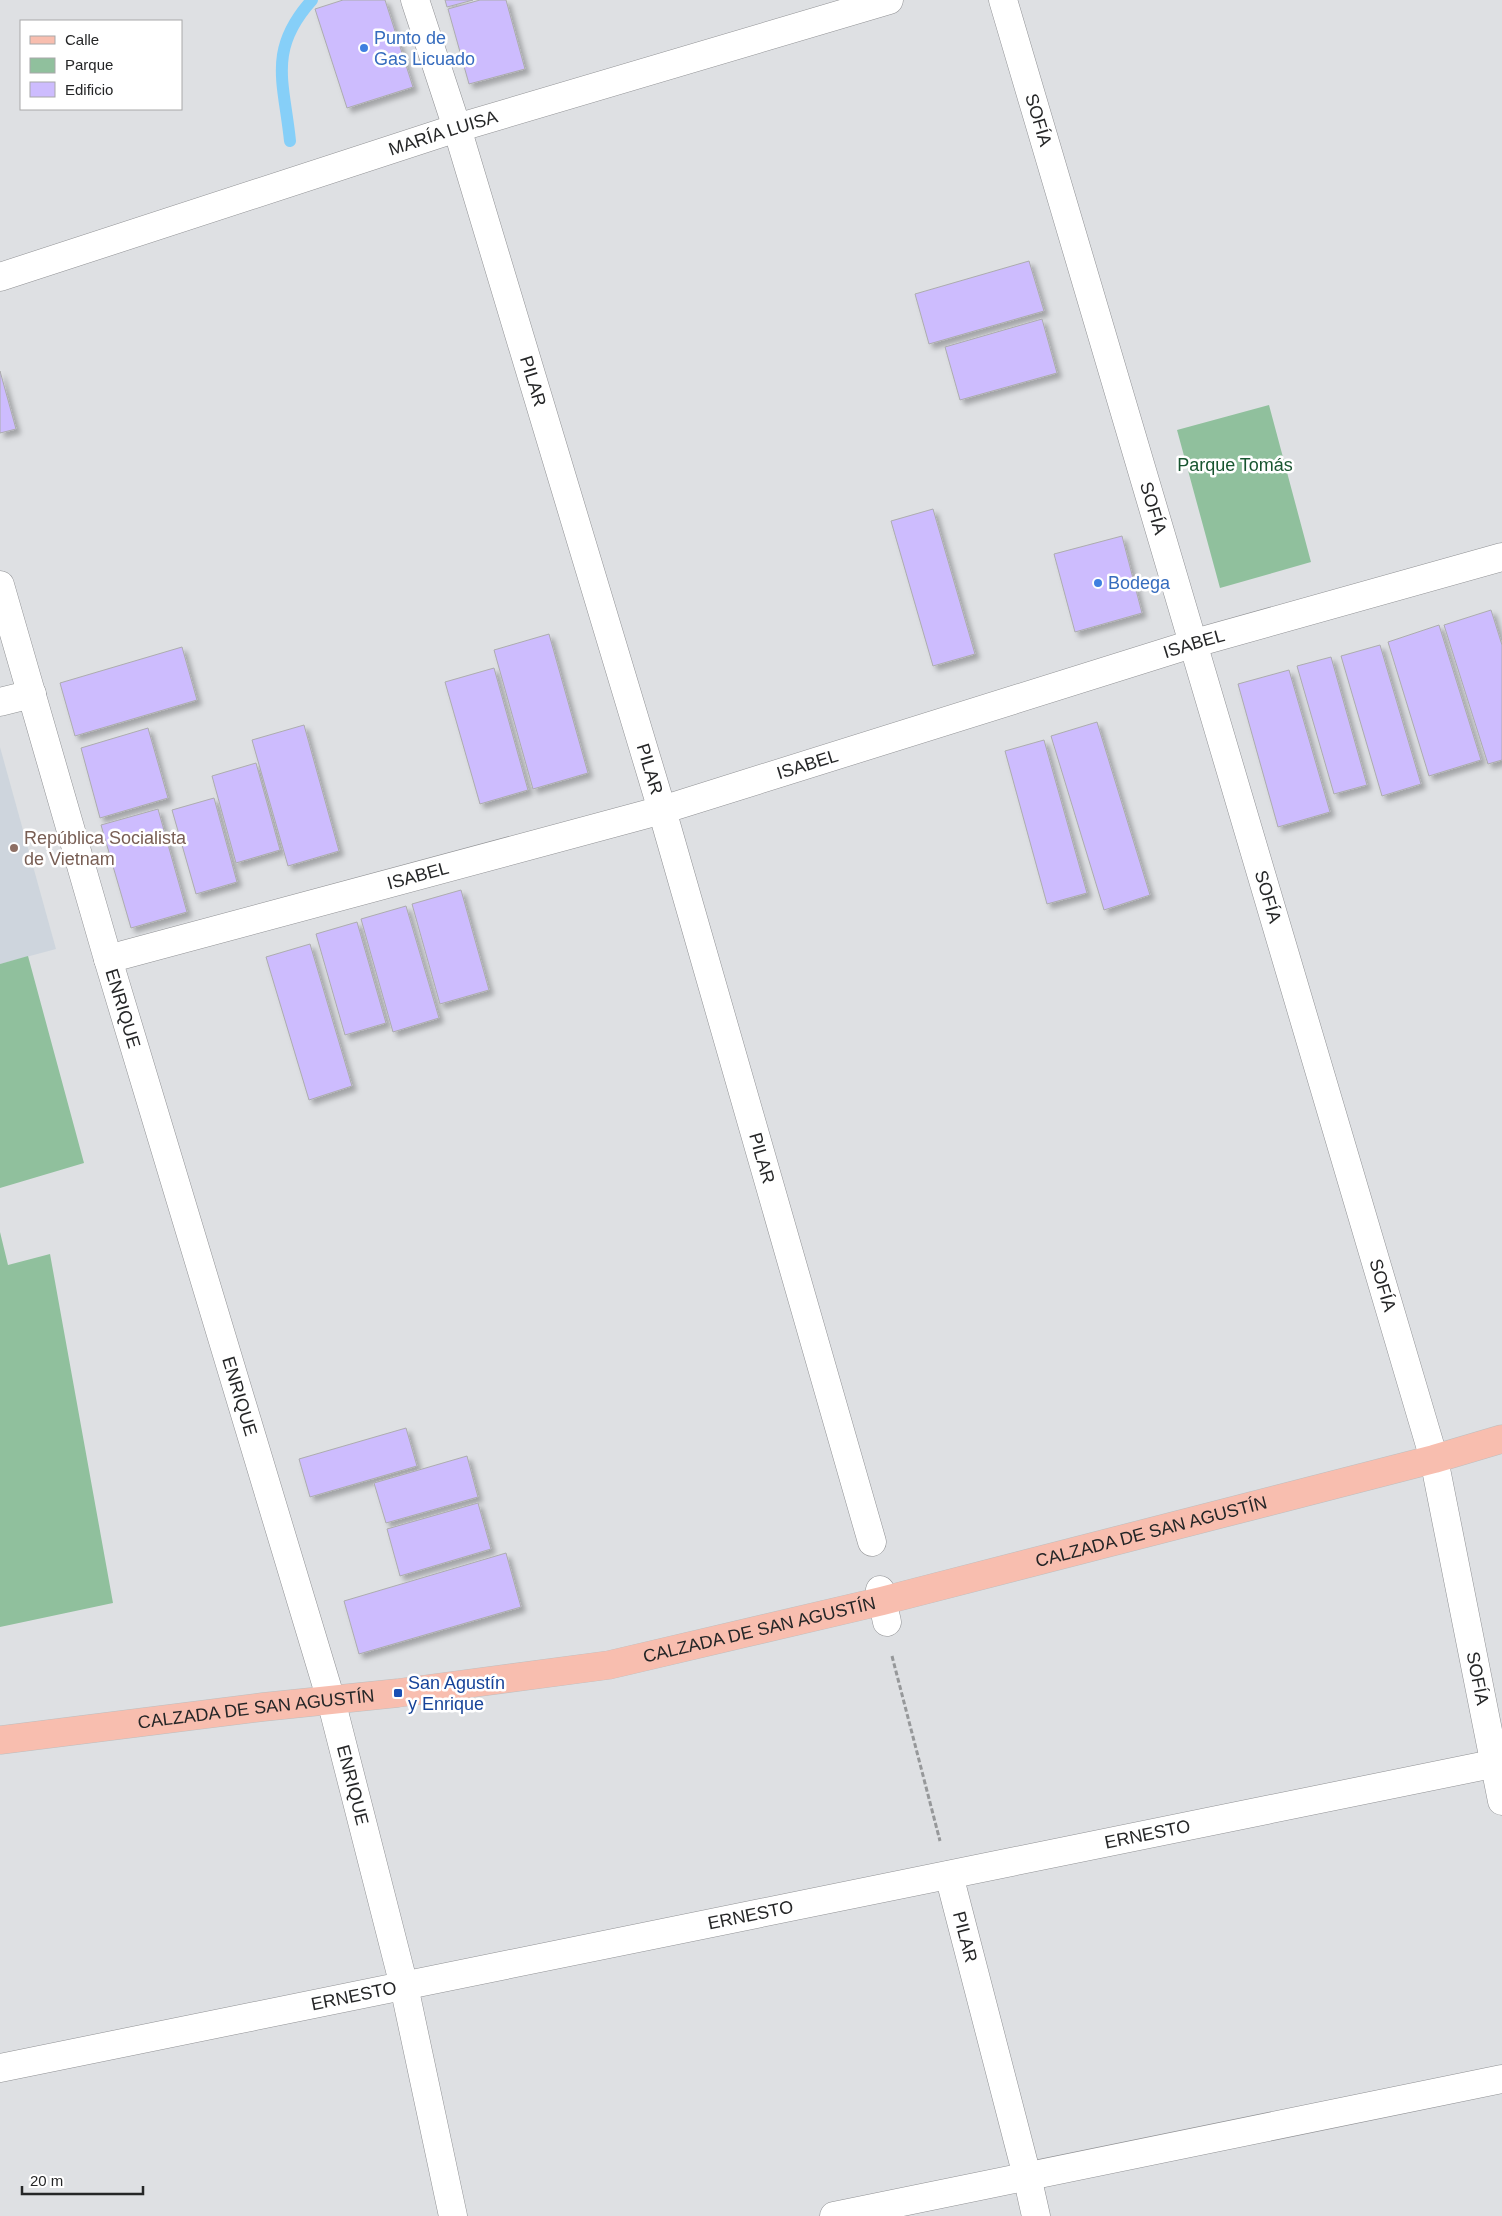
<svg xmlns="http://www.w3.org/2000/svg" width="1502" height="2216" viewBox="0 0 1502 2216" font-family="Arial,sans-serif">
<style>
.built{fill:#ced5dd}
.green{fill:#90c09d}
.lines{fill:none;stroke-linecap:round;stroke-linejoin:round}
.stream{stroke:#86cff8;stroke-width:12}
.building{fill:#cdbcfe;stroke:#acacae;filter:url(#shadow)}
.minor-casing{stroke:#909194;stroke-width:29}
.major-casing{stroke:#bebebe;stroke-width:29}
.path{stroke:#96989a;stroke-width:3;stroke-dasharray:5 2.5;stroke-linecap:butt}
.minor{stroke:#fff;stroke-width:28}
.major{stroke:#f8beaf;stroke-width:28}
.shop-dot{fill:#3f7fe0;stroke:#fff;stroke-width:2}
.education-dot{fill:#8d6e63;stroke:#fff;stroke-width:2}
.transit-dot{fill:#1a4fb4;stroke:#fff;stroke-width:2}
.labels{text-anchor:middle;stroke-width:5;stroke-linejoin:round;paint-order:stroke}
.shop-label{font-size:18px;fill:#366cbe;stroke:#fff;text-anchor:start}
.street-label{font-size:18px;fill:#252627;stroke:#fff}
.park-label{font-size:18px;fill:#185530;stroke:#fff}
.education-label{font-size:18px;fill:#785e54;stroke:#fff;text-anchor:start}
.transit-label{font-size:18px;fill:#164399;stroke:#fff;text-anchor:start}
</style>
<defs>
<filter id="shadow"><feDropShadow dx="4.5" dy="4.5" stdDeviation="2.5" flood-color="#0004"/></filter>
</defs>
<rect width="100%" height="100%" fill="#dee0e3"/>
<!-- built -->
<path class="built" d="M0,747l56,202 -56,15z"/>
<!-- green -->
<path class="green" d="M1269,405l42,157 -91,26 -43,-158z
M28,956l56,207 -84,25v-224z
M0,1232l8,33 42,-11 63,349 -113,24z"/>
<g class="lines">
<!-- stream -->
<path class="stream" d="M290,141c-6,-59 -23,-91 22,-141"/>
</g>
<!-- building -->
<path class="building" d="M343,0h42l28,87 -66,21 -32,-99z
M445,0h28l-26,7z
M480,0h26l19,69 -56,15 -21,-75z
M1029,261l15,50 -115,33 -14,-50z
M1042,319l15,54 -97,27 -15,-53z
M0,371l16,58 -16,4z
M933,509l42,145 -42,12 -42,-145z
M1122,536l20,77 -67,19 -21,-78z
M1491,610l11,35v115l-14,4 -44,-139z
M1439,625l42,135 -52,16 -41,-134z
M549,634l39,139 -55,16 -39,-139z
M1380,645l41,139 -39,12 -41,-140z
M182,647l15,53 -122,36 -15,-53z
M1331,657l36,128 -33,9 -37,-128z
M494,668l34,122 -48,14 -35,-122z
M1289,670l41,142 -52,15 -40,-143z
M1097,722l53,173 -46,15 -53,-174z
M304,725l35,126 -51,15 -36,-126z
M148,728l20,70 -68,20 -19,-70z
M1044,740l43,153 -40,11 -42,-153z
M256,763l24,87 -44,13 -24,-87z
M214,798l23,84 -41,12 -24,-84z
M158,809l29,103 -56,16 -30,-103z
M461,890l28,100 -49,14 -28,-100z
M406,906l33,112 -46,14 -32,-113z
M357,922l29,101 -41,12 -29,-101z
M310,944l42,142 -43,14 -43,-143z
M406,1428l11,38 -107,31 -11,-38z
M467,1456l11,41 -92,26 -12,-40z
M478,1503l13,46 -91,27 -13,-47z
M506,1553l15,54 -162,47 -15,-53z"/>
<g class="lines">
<!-- minor casing -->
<g class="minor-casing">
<g id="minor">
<path id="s1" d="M415,0l42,128 205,682 210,732"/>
<path id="s2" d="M1003,0l431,1459 68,342"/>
<path id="s3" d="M0,277l457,-149 432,-128"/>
<path id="s4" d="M0,585l108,374 223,741 73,286 49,230"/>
<path d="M0,702l32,-8"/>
<path id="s5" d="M108,959l554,-149 533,-167 307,-86"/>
<path d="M880,1590l7,32"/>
<path id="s6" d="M949,1875l78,301 9,40"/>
<path id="s7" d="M0,2068l1502,-306"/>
<path d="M834,2216l668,-137"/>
</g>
</g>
<!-- major casing -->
<g class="major-casing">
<g id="major">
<path id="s8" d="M0,1740l263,-33 135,-14 211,-28 273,-64 552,-142 68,-20"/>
</g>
</g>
<!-- path -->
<path class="path" d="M892,1656l48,185"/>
<!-- minor -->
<use href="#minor" class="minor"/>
<!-- major -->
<use href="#major" class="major"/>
</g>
<!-- markers -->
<g class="shop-dot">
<circle cx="364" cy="48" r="5"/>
<circle cx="1098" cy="583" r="5"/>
</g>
<circle class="education-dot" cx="14" cy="848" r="5"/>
<rect class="transit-dot" x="393" y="1688" width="10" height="10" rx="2.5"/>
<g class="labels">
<!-- shop labels -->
<g class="shop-label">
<text x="374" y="44">Punto de<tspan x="374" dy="21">Gas Licuado</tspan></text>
<text x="1108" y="589">Bodega</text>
</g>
<!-- street labels -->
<g class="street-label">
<text dy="6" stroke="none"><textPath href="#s2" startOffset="125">SOFÍA</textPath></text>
<text dy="6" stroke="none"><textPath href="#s3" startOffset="466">MARÍA LUISA</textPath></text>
<text dy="6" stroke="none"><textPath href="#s1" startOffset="399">PILAR</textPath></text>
<text dy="6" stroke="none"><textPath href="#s2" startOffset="530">SOFÍA</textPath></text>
<text dy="6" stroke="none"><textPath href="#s5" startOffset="1131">ISABEL</textPath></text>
<text dy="6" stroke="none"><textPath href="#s5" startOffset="726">ISABEL</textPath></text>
<text dy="6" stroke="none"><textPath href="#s1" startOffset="804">PILAR</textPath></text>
<text dy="6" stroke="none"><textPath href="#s5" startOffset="321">ISABEL</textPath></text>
<text dy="6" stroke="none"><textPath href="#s2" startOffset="935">SOFÍA</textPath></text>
<text dy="6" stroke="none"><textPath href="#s4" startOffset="441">ENRIQUE</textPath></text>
<text dy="6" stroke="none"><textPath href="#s1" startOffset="1209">PILAR</textPath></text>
<text dy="6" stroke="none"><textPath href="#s2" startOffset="1340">SOFÍA</textPath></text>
<text dy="6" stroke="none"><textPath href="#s4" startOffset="846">ENRIQUE</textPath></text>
<text dy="6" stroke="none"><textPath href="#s8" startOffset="1172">CALZADA DE SAN AGUSTÍN</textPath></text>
<text dy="6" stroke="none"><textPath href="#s8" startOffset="768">CALZADA DE SAN AGUSTÍN</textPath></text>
<text dy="6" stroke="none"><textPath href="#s2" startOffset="1745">SOFÍA</textPath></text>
<text dy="6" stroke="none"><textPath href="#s8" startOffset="258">CALZADA DE SAN AGUSTÍN</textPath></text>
<text dy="6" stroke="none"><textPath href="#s4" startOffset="1251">ENRIQUE</textPath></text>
<text dy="6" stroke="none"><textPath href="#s7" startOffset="1171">ERNESTO</textPath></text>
<text dy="6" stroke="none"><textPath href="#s7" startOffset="766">ERNESTO</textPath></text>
<text dy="6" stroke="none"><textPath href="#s6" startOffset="64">PILAR</textPath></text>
<text dy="6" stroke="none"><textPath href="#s7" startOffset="361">ERNESTO</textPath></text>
</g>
<!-- park labels -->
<g class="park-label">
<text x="1235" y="471">Parque Tomás</text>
</g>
<!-- education labels -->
<g class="education-label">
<text x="24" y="844">República Socialista<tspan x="24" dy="21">de Vietnam</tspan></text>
</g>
<!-- transit labels -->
<g class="transit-label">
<text x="408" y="1689">San Agustín<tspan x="408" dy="21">y Enrique</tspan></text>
</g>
</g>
<!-- legend -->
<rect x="20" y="20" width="162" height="90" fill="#ffffff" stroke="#a8a8a9"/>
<rect x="30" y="36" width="25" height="8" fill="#f8beaf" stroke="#a8a8a9"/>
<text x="65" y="45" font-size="15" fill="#252627">Calle</text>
<rect x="30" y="58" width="25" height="15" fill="#90c09d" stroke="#a8a8a9"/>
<text x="65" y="70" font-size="15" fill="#252627">Parque</text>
<rect x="30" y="82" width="25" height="15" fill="#cdbcfe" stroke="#a8a8a9"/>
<text x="65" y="95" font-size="15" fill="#252627">Edificio</text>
<!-- scale -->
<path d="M22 2186v8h121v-8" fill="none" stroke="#252627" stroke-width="2.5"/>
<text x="30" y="2186" font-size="15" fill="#252627" stroke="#ffffff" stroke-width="4" paint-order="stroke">20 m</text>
</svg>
